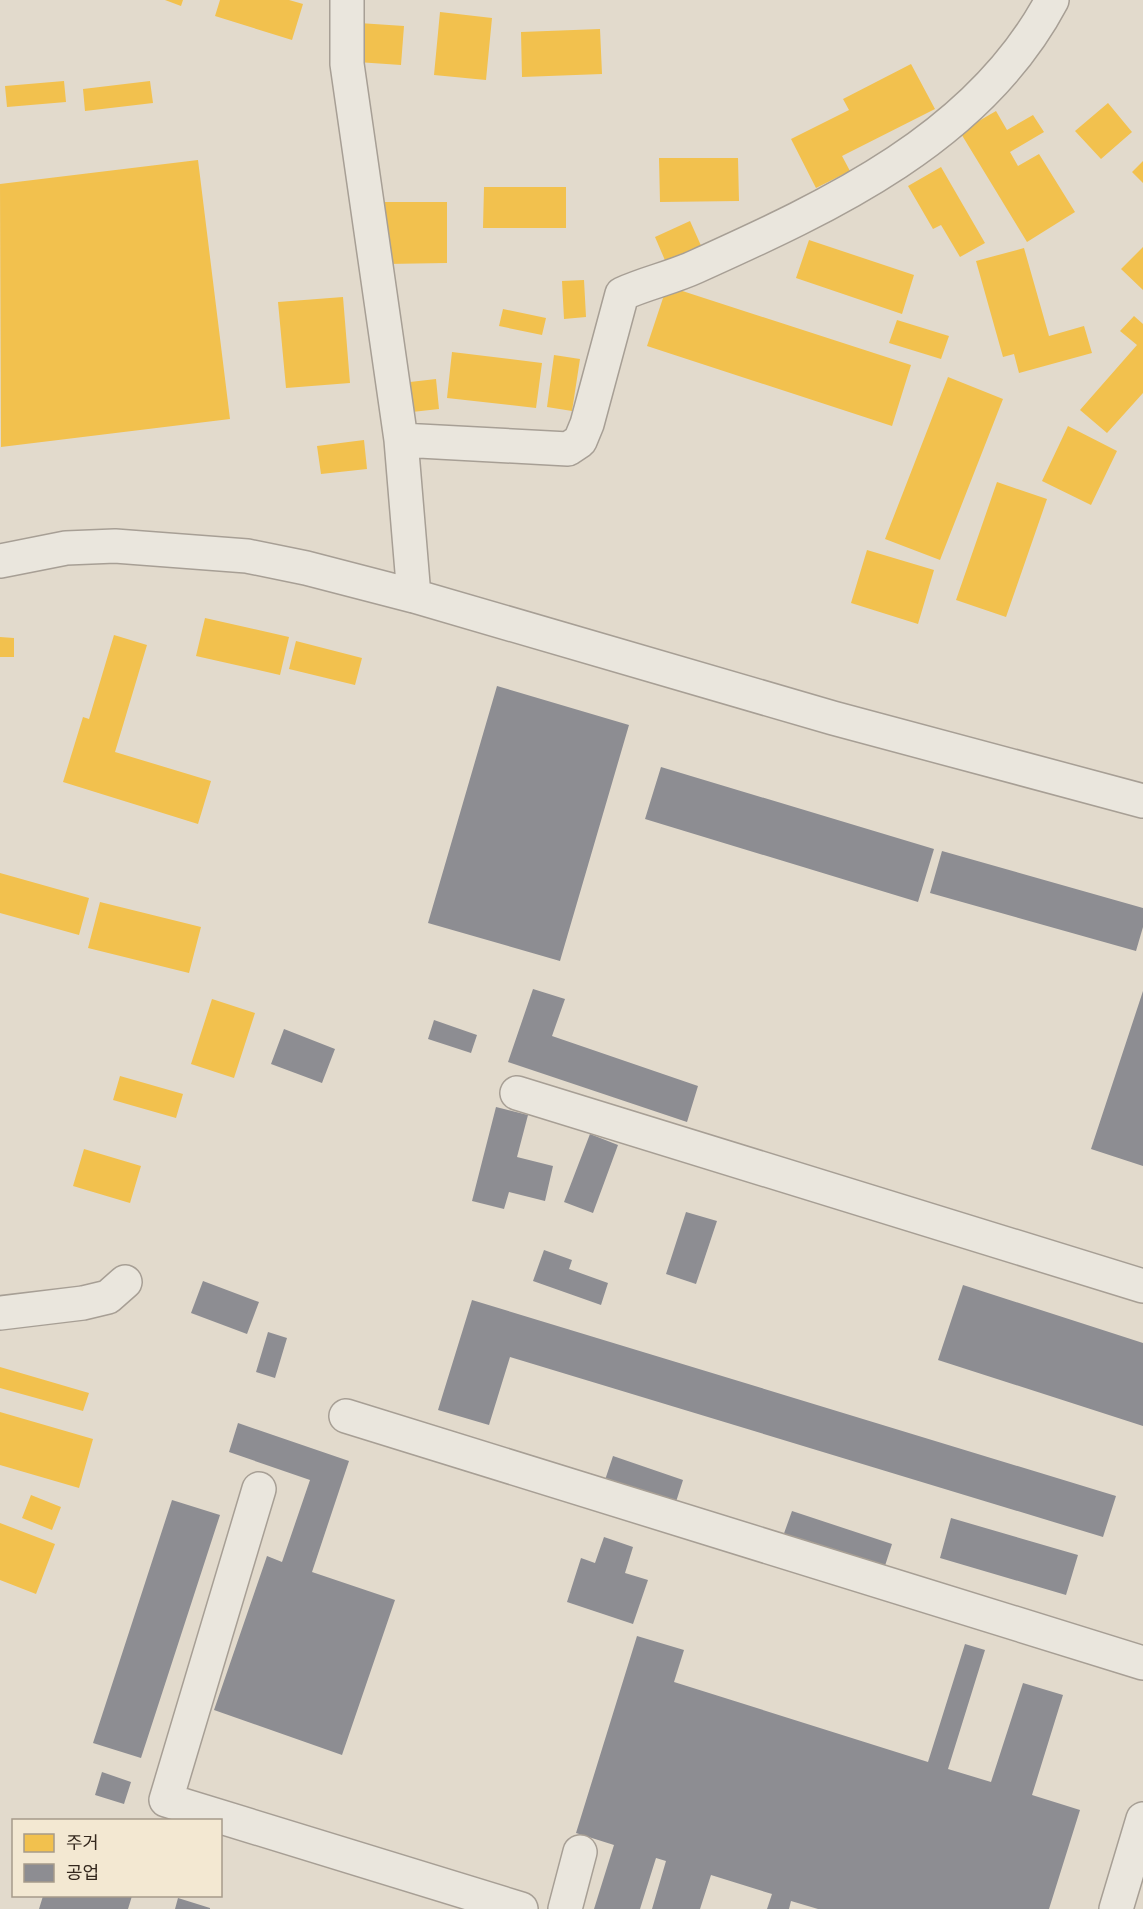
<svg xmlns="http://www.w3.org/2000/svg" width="1143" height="1909" viewBox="0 0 1143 1909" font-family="'IBM Plex Serif','Noto Sans KR',serif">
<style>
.homes{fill:#f2c14e}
.industry{fill:#8d8d92}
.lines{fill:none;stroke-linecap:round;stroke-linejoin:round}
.minor-casing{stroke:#a79f95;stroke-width:36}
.minor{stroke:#eae6dd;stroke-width:33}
</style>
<rect width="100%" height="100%" fill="#e2dacc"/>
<!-- homes -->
<path class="homes" d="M165,0h18l-2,6z
M220,0h69l14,4 -11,36 -77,-24z
M440,12l52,6 -6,62 -52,-5z
M359,23l45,3 -3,39 -44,-3z
M600,29l2,45 -80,3 -1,-45z
M911,64l24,45 -93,47 8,15 -34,17 -25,-49 58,-29 -6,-11z
M64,81l2,21 -59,5 -2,-21z
M150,81l3,22 -68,8 -2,-22z
M1108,103l24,29 -31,27 -26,-28z
M996,111l11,19 26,-15 11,17 -34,20 8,14 21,-12 36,58 -48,30 -67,-110z
M659,158h79l1,43 -79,1z
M198,160l32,259 -229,28 -1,-263z
M1143,161v22l-11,-11z
M941,167l44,76 -25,14 -19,-32 -8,4 -25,-43z
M484,187h82v41h-83z
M385,202h62v61l-61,1z
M690,221l13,29 -36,15 -12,-28z
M809,240l105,35 -12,39 -106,-36z
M1143,247v43l-22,-21z
M1024,248l25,88 35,-10 8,27 -73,20 -5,-19 -11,3 -27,-96z
M584,280l2,37 -22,2 -2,-38z
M667,286l244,79 -19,61 -245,-80z
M343,297l7,86 -64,5 -8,-86z
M503,309l43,9 -4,17 -43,-9z
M1134,316l9,8v69l-36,40 -27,-23 57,-65 -17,-14z
M897,320l52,16 -8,23 -52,-16z
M452,352l90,11 -6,45 -89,-10z
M554,355l26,4 -8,52 -25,-4z
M948,377l55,22 -63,161 -55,-21z
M436,379l3,30 -27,3 -2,-30z
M1068,426l49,25 -26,54 -49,-24z
M364,440l3,29 -46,5 -4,-28z
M997,482l50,17 -41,118 -50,-17z
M867,550l67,20 -16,54 -67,-21z
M205,618l84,19 -9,38 -84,-19z
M114,635l33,10 -32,107 96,29 -13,43 -135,-42 20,-65 6,2z
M0,637l14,1v19h-14z
M296,641l66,17 -7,27 -66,-16z
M0,873l89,25 -10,37 -79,-22z
M100,902l101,25 -12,46 -101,-25z
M212,999l43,14 -21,65 -43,-14z
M120,1076l63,18 -7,24 -63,-18z
M84,1149l57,17 -11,37 -57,-17z
M0,1367l89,26 -6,18 -83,-23z
M0,1412l93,27 -14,49 -79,-23z
M31,1495l30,12 -9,23 -30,-12z
M0,1523l55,21 -19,50 -36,-14z"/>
<!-- industry -->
<path class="industry" d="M497,686l132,39 -69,236 -132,-38z
M661,767l273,82 -16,53 -273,-83z
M942,851l201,57v19l-7,24 -206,-58z
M533,989l32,10 -13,37 146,50 -11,36 -179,-60z
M1143,991v175l-52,-17z
M434,1020l43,15 -6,18 -43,-14z
M284,1029l51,20 -13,34 -51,-19z
M496,1107l32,8 -11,42 36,9 -8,35 -36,-9 -5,17 -32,-8z
M590,1134l28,11 -25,68 -29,-11z
M686,1212l31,9 -21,63 -30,-10z
M544,1250l28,10 -3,9 39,14 -7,22 -68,-24z
M203,1281l56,21 -12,32 -56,-21z
M963,1285l180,58v83l-205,-66z
M472,1300l644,196 -13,41 -593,-180 -21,68 -51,-15z
M268,1332l19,6 -12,40 -19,-6z
M238,1423l111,38 -37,111 83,28 -53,155 -128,-45 53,-154 15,6 28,-82 -81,-28z
M613,1456l70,24 -8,25 -70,-25z
M172,1500l48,15 -79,243 -48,-15z
M792,1511l100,33 -9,28 -101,-33z
M951,1518l127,37 -12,40 -126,-37z
M604,1537l29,10 -8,26 23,7 -15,44 -66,-22 14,-44 14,5z
M637,1636l47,14 -10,32 254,80 37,-118 20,6 -37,119 43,13 32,-99 40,12 -31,100 48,15 -31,99h-231l-27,-8 -2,8h-22l5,-15 -61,-19 -11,34h-48l14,-48 -10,-3 -16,51h-46l20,-64 -38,-12z
M102,1772l29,10 -7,22 -29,-9z
M43,1896h89l-4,13h-89z
M178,1898l32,10v1h-35z"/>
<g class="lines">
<!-- minor casing -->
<g class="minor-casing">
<path id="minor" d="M347,0v64l54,376 13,156
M401,440l167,9 12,-8 7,-17 35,-130c24,-11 49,-16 73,-27 135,-61 284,-129 357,-267
M0,561l66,-13 49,-2 132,10 59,12 108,28 419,122 310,83
M517,1093l626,193
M0,1313l83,-10 25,-6 17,-15
M346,1416l797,247
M259,1489l-93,311 355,109
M565,1909l15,-57
M1116,1909l27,-90"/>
</g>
<!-- minor -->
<use href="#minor" class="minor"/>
</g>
<!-- legend -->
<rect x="12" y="1819" width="210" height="78" fill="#f3e8d2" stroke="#a79b8a" stroke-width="1.5"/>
<rect x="24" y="1834" width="30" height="18" fill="#f2c14e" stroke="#a79b8a" stroke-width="1.5"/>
<text x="66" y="1849" font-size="18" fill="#34281e">주거</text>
<rect x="24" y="1864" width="30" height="18" fill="#8d8d92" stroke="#a79b8a" stroke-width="1.5"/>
<text x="66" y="1879" font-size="18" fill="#34281e">공업</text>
</svg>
